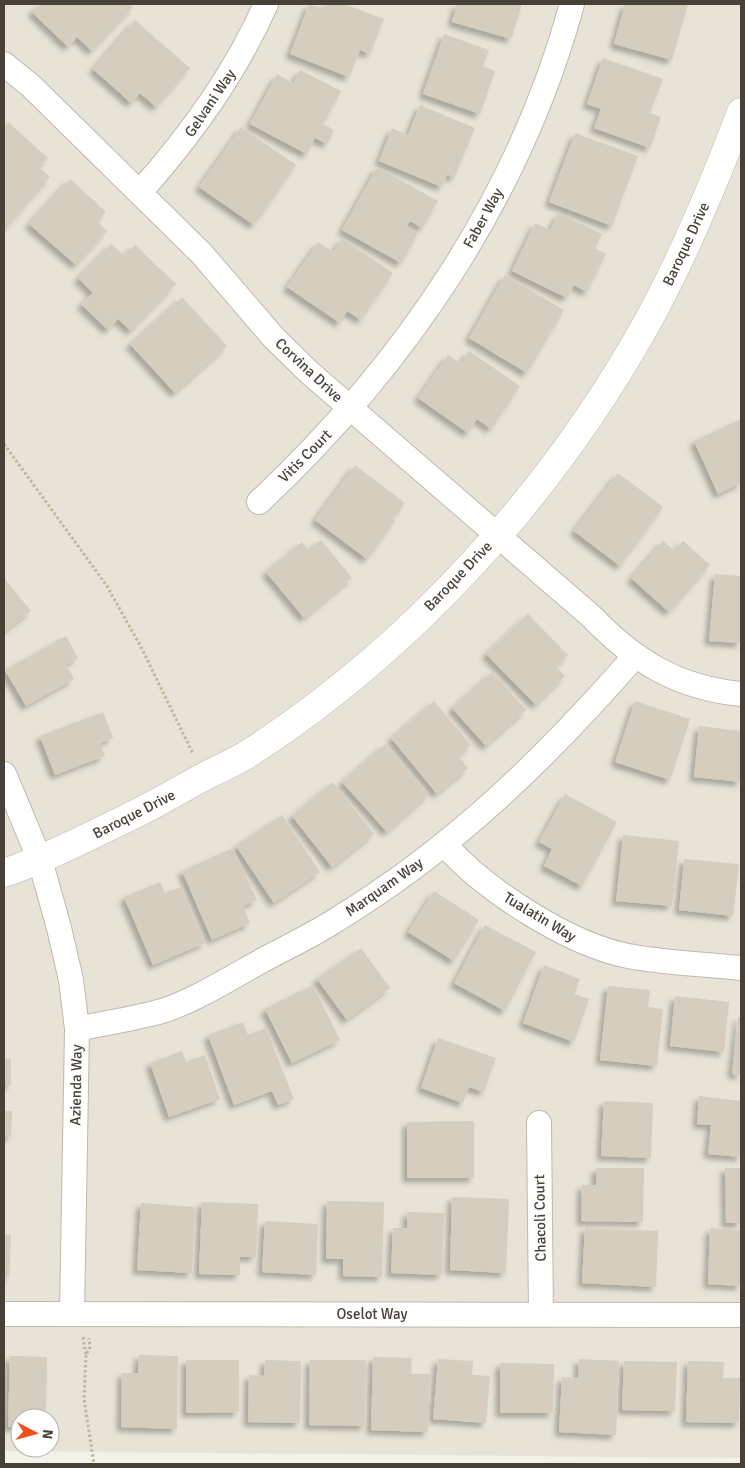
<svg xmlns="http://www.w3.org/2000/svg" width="745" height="1468" viewBox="0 0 745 1468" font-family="Signika,sans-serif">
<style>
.residential{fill:#e7e3d6;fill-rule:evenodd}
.building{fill:#d5cdbd;filter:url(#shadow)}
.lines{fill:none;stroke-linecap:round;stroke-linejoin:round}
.minor-casing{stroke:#bfb9aa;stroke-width:26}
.tertiary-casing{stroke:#bfb9aa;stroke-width:29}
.path{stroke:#c0b69c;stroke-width:3;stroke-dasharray:2.5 2.5;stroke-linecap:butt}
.minor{stroke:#fff;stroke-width:24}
.tertiary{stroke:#fff;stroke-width:28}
.labels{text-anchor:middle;stroke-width:5;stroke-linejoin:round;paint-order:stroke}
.street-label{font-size:15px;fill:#474137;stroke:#fff}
</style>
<defs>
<filter id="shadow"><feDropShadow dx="-4.5" dy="4.5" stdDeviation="2.5" flood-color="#0004"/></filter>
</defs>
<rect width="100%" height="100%" fill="#f3f1e8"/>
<!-- residential -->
<path class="residential" d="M4,4h737v1454l-737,-7zM20,1418h30v30h-30z"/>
<!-- building -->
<path class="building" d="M40,4h90l3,3 -41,44 -15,-14 -9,10 -36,-35z
M309,4l14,5 2,-5h19l40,15 -14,35 -10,-4 -11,27 -59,-23z
M457,4h65l-11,35 -59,-17z
M625,4h63l-16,56 -58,-16z
M135,20l55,48 -34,39 -16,-14 -9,10 -38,-34z
M444,34l45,16 -6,16 12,5 -15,43 -57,-20z
M603,58l60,21 -13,34 11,4 -11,31 -56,-20 7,-19 -14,-5z
M300,70l41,21 -18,33 11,6 -7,14 -12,-6 -8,16 -57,-30 27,-50 16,9z
M420,105l55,23 -21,50 -7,-3 -5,12 -63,-26 13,-33 16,7z
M8,122l40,36 -9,9 11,10 -45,52 -1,-102z
M241,127l55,38 -42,60 -55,-38z
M575,133l63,23 -26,70 -63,-24z
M377,167l61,34 -16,27 -12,-7 -4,6 12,6 -17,30 -59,-33z
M70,179l36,33 -9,10 10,9 -31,34 -47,-41z
M559,213l43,21 -7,14 11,6 -19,38 -13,-7 -7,13 -55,-27 23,-48 15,7z
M342,238l51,35 -32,47 -14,-9 -7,12 -53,-36 31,-45 15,10z
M111,244l13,12 11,-11 41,39 -45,47 -13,-12 -10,11 -27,-26 12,-11 -15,-15z
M505,275l59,35 -37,63 -58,-35z
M182,297l45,49 -52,47 -45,-49z
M469,351l51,35 -29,43 -14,-10 -9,14 -50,-35 30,-43 12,8z
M741,419v64l-23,11 -24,-53z
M355,465l50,38 -12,16 2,2 -28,38 -52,-39z
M618,473l45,34 -43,59 -46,-35z
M321,540l31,38 -48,40 -38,-46 36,-30 6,8z
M663,541l12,10 8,-10 27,24 -41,47 -38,-34z
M715,574l26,2v67l-32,-2z
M5,579l26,32 -27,21v-52z
M528,614l40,41 -12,12 9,9 -29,29 -50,-51z
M66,636l12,22 -12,7 8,14 -48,27 -21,-36z
M492,672l34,38 -40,36 -34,-38z
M434,701l37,44 -13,11 10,12 -31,26 -46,-56z
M635,701l55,18 -20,61 -55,-18z
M103,712l10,26 -13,5 5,13 -50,19 -15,-39z
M699,726l42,5v51l-47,-5z
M385,744l44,50 -42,38 -45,-50z
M333,782l41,52 -42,33 -40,-51z
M565,794l52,28 -35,64 -38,-20 8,-17 -13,-7z
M282,815l38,57 -46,31 -38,-57z
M623,835l56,6 -7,65 -56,-5z
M233,848l24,52 -14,6 7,17 -38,17 -30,-69z
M684,859l55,5 -6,52 -54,-6z
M160,882l5,11 16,-6 24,56 -52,22 -29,-68z
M434,891l45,29 -25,41 -46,-29z
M485,925l51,27 -31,59 -51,-28z
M361,948l29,40 -43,32 -30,-41z
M544,965l36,14 -6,15 15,5 -15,43 -51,-19z
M313,985l27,55 -48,23 -27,-54z
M608,986l42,4 -2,17 15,2 -6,57 -57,-6z
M675,996l54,6 -5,50 -54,-6z
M738,1017l3,1v57l-9,-1z
M243,1022l5,13 18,-7 28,71 -16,6 -6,-14 -38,14 -26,-70z
M438,1038l58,20 -12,34 -15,-5 -6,16 -42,-15z
M182,1051l4,11 19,-7 15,44 -51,18 -19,-54z
M4,1059h7v26h-7z
M699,1096l42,5v56l-33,-3 3,-29 -14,-1z
M604,1101l49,2 -2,55 -50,-2z
M4,1111h8l-1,26h-7z
M474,1121v57h-67v-56z
M596,1168h48l-1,54 -62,-1 1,-36h14z
M725,1168h16v55h-15z
M452,1197l57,2 -3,74 -56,-3z
M327,1201l57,1 -2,75 -39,-1v-17h-17z
M202,1202l56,2 -2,53h-16v18l-41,-1z
M141,1203l54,4 -3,66 -55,-3z
M407,1212l37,1 -2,62 -51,-2 2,-45h14z
M265,1221l53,3 -2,51 -54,-3z
M585,1228l73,3 -2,56 -74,-4z
M710,1228l31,2v56l-33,-2z
M4,1235h7l-2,42h-5z
M139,1355l39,1 -1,73 -56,-2 1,-54h16z
M10,1356l37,1 -1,55 -12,-1v7h-14v9h-12z
M373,1357l39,1 -1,16h19l-2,58 -57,-2z
M438,1359l35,2 -1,14 18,1 -4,47 -53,-4z
M579,1359l40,2 -3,74 -57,-3 3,-55 16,1z
M186,1360h53v52l-53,1z
M265,1360l36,1 -1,62 -52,-1 1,-47 15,1z
M310,1360h56l-1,66 -56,-1z
M624,1361l53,1 -2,49 -53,-1z
M688,1361l36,1 -1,16h17l-1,45 -53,-1z
M500,1363l54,1 -1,49h-53z"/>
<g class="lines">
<!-- minor casing -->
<g class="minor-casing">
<path id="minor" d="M4,64l27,22 170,167 73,85 37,36 280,242c43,45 87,72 150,78
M140,192c51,-57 95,-118 126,-188
M259,502c145,-136 260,-304 313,-498
M4,774l36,86 19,68 12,52 6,49 -5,285
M445,845c40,45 123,99 183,111 36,7 76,8 113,12
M77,1029c28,-6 57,-10 85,-18 30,-9 72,-35 101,-51 24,-13 50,-25 73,-40 118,-72 209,-161 299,-264
M539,1123l2,191
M4,1314l737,1"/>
</g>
<!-- tertiary casing -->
<g class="tertiary-casing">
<path id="tertiary" d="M4,873c43,-15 84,-36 125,-56 27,-13 52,-28 78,-42 14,-7 30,-14 44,-23 163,-106 301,-259 396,-429 37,-68 67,-139 94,-211"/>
</g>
<!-- path -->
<path class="path" d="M4,444l103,142 35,63 51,105
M83,1337l3,18 4,-8 -1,-9
M86,1355l-2,44 10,65"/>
<!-- minor -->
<use href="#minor" class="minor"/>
<!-- tertiary -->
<use href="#tertiary" class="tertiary"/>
</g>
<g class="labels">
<!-- street labels -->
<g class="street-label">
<text transform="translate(210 103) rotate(-56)" y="5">Gelvani Way</text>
<text transform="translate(483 218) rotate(-61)" y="5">Faber Way</text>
<text transform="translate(686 244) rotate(-65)" y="5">Baroque Drive</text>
<text transform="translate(309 370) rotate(43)" y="5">Corvina Drive</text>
<text transform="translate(305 456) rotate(-45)" y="5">Vitis Court</text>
<text transform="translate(458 576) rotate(-46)" y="5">Baroque Drive</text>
<text transform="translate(134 814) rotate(-27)" y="5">Baroque Drive</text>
<text transform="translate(384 887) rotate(-35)" y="5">Marquam Way</text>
<text transform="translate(540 917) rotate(31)" y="5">Tualatin Way</text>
<text transform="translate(76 1085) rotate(-89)" y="5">Azienda Way</text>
<text transform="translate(540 1218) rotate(-91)" y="5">Chacoli Court</text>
<text x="372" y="1319">Oselot Way</text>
</g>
</g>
<!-- border -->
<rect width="745" height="1468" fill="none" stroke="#474137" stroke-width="10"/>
<!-- north arrow -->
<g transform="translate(35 1433) rotate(96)"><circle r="24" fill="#ffffff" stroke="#b5b3af"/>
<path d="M0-4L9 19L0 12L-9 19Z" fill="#f54e1e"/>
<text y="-8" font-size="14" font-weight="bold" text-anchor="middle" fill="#474137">N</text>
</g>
</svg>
